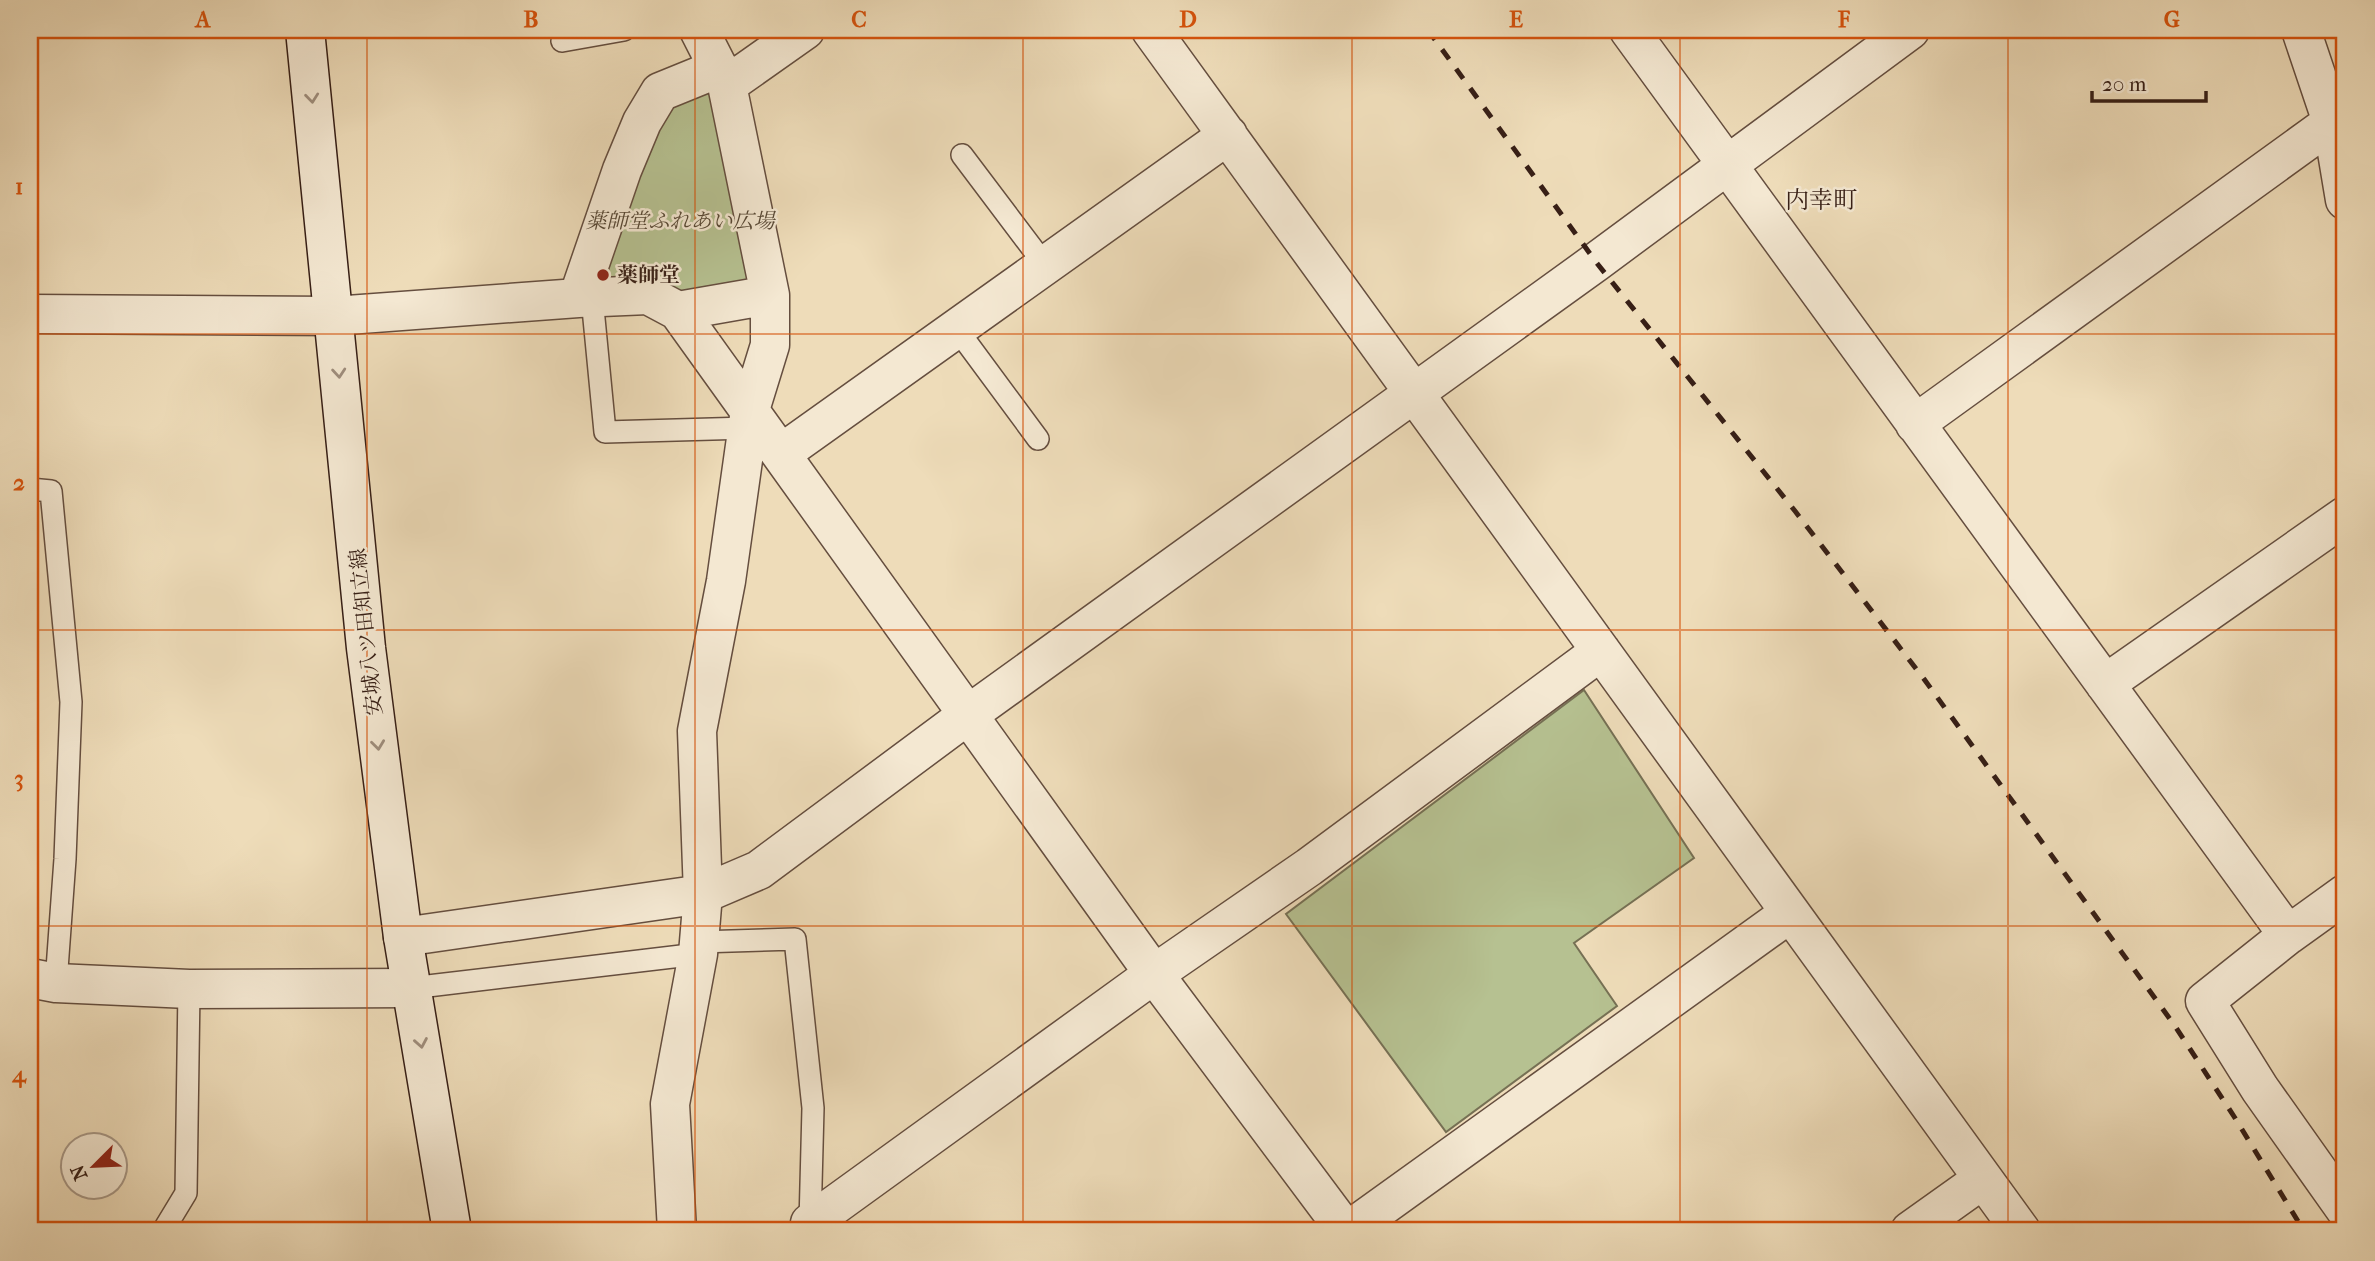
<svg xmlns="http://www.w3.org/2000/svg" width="2375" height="1261" viewBox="0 0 2375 1261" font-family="'IM FELL French Canon','Noto Serif JP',serif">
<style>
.green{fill:#b6c191;stroke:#767054;stroke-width:2}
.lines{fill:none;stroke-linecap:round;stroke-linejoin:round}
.lane-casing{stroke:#654e3f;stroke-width:24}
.street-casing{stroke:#654e3f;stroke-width:41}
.secondary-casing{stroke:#371f16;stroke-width:41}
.lane{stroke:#f4e8d2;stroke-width:21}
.street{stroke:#f4e8d2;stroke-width:38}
.secondary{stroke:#f4e8d2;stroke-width:38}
.rail{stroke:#371f16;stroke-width:5;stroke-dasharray:12 12;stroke-linecap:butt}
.oneway{stroke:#9f8e7d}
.grid{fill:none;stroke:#d6530d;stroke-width:2;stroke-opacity:0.55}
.poi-dot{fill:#8f2418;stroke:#f4e8d2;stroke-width:2.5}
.labels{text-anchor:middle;stroke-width:5;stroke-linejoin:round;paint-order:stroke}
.park-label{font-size:21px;font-style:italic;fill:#574835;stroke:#f4e8d2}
.poi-label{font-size:21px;font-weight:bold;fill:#371f16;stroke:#f4e8d2;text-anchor:start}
.street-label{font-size:21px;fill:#371f16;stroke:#f4e8d2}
.quarter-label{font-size:24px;fill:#371f16;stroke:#f4e8d2}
.neatline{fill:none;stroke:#d6530d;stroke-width:2.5}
.grid-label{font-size:23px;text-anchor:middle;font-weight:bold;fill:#d6530d}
</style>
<rect width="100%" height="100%" fill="#eedcb9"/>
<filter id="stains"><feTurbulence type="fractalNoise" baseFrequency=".00286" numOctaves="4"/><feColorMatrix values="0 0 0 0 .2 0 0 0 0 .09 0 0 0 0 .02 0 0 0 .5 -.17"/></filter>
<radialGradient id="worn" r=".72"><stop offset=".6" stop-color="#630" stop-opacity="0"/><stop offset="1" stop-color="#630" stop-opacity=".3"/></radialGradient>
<!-- green -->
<path class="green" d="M714,79l43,202 -77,13 -86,-10 73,-188z
M1584,690l110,168 -120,85 43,63 -171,126 -160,-218z"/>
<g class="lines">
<!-- lane casing -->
<g class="lane-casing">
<path id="lane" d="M562,41l62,-11
M962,155l83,110
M592,298l13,134 143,-4
M956,328l82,111
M30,489l21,2 20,211 -6,157 -9,124
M699,942l96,-3 18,169 -3,115
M411,988l287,-34
M163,1231l23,-38 3,-204"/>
</g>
<!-- street casing -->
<g class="street-casing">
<path id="street" d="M1151,30l870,1201
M1629,30l659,905
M2301,30l31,92 13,78
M727,85l78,-55
M578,298l44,-128 20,-48 18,-30 59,-24
M678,311l92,-16
M30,314l304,2 244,-18 70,-3 30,16 476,663 192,257
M1915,424l430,-311
M782,453l446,-318
M2105,684l240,-168
M2345,894l-57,41 -83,66 55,88 85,120
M403,937l300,-43 56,-24 210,-156 627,-452 314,-232
M30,978l26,5 133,6 222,-1
M810,1223l344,-249 155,-107 292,-216
M677,1231l-7,-127 28,-150 5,-60 -6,-163 29,-150 24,-171 20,-65v-50l-43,-210 -28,-55
M1348,1231l442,-318
M1910,1231l73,-52"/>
</g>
<!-- secondary casing -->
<g class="secondary-casing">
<path id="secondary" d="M305,30l61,618 37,289 49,294"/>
</g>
<!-- lane -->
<use href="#lane" class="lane"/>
<!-- street -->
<use href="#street" class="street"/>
<!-- secondary -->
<use href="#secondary" class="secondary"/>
<!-- rail -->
<path class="rail" d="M1428,30l168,232 199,249 129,168 251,347 60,92 69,113"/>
</g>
<!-- one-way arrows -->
<defs><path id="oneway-chevron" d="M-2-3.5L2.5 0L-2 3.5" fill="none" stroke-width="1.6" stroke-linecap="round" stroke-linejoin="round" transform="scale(1.75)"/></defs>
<g class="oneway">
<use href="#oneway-chevron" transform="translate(312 98) rotate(84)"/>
<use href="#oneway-chevron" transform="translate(339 373) rotate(85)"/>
<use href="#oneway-chevron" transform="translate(378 745) rotate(83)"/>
<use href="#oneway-chevron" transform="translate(421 1043) rotate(80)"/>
</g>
<!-- grid -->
<path class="grid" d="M367,30v1201M695,30v1201M1023,30v1201M1352,30v1201M1680,30v1201M2008,30v1201M30,334h2315M30,630h2315M30,926h2315"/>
<!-- markers -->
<circle class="poi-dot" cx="603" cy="275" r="7"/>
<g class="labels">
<!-- park labels -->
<g class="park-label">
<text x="680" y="228">薬師堂ふれあい広場</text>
</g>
<!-- poi labels -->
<g class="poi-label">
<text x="617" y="282">薬師堂</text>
</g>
<!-- street labels -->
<g class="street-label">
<text transform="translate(366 632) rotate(-96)" y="7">安城八ツ田知立線</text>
</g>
<!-- quarter labels -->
<g class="quarter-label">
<text x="1821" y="208">内幸町</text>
</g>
</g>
<!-- margin -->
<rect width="2375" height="1261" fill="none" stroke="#eedcb9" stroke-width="77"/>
<!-- north arrow -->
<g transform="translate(94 1166) rotate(246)"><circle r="33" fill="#f4e8d2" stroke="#a89887" stroke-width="2"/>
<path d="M0-5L12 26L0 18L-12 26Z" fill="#8f2418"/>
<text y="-10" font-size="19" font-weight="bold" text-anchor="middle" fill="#371f16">N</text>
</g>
<!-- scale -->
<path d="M2092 91v10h114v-10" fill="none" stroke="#371f16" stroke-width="3.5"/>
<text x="2102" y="91" font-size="21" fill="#371f16" stroke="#f4e8d2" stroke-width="5" paint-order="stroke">20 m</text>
<rect x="38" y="38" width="2298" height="1184" class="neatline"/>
<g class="grid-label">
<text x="203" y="27">A</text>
<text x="531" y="27">B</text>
<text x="859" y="27">C</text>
<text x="1188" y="27">D</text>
<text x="1516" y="27">E</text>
<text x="1844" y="27">F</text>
<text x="2172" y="27">G</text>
<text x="19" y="194">1</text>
<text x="19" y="490">2</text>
<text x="19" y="786">3</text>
<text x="19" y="1082">4</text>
</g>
<rect width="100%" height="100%" filter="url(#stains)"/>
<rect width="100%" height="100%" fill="url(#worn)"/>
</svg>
